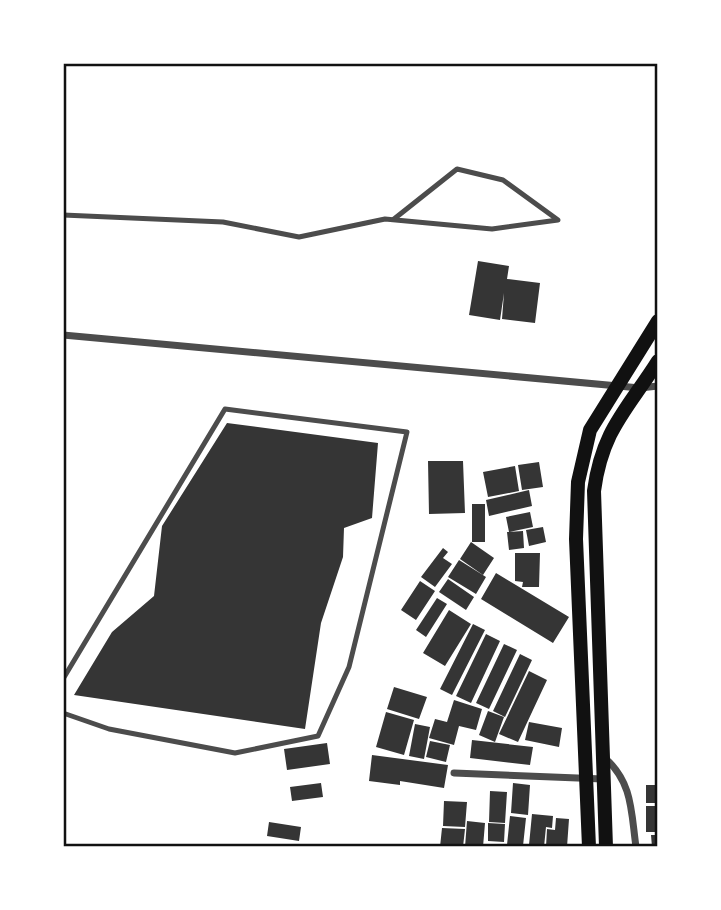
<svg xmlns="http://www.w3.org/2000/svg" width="721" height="910" viewBox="0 0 721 910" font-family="Merriweather,serif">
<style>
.building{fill:#353535}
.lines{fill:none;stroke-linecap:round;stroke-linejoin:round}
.service{stroke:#4c4c4c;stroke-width:5}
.minor{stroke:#4c4c4c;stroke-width:7}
.secondary{stroke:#111;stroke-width:14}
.neatline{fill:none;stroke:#111;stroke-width:2.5}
</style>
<rect width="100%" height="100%" fill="#fff"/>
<!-- building -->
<path class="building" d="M478,261l31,5 -2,13 33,4 -5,40 -33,-4 2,-26 -4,27 -31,-5z
M227,423l151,20 -6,75 -28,10 -1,29 -22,66 -16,106 -231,-34 38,-63 42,-36 8,-70z
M428,461h35l2,52 -36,1z
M539,462l4,25 -21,3 -4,-25z
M515,466l4,25 -31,6 -5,-25z
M529,490l3,16 -43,10 -3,-16z
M472,504h13v38h-13z
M530,512l3,15 -24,5 -3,-15z
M543,527l3,15 -17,4 -3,-16z
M523,531l1,17 -15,2 -2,-18z
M471,542l23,16 -11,17 -23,-16z
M443,548l5,4 -5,6 9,6 -17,23 -14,-10z
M515,553h25l-1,34h-17l1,-5 -8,-1z
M459,560l27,17 -10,17 -28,-17z
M496,573l73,44 -16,26 -72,-44z
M448,579l26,18 -8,13 -27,-18z
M420,581l15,10 -19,29 -15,-10z
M437,598l10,6 -21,33 -10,-7z
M449,610l22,14 -26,42 -22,-13z
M473,624l12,6 -33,65 -12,-6z
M486,634l14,7 -29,62 -15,-7z
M504,644l13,6 -28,59 -13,-6z
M520,654l12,6 -27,57 -12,-6z
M529,671l18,9 -29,62 -19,-8z
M394,687l33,10 -8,22 -32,-10z
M454,700l28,9 -6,21 -17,-4 -5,19 -25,-7 6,-19 12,3z
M488,711l16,6 -9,25 -16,-7z
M386,712l28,8 -10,35 -28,-8z
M529,722l33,6 -3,19 -34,-7z
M415,724l15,3 -6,32 -15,-3z
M472,740l61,7 -3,18 -60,-7z
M430,741l20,4 -4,17 -20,-5z
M327,743l3,21 -43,6 -3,-21z
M372,755l76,10 -4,23 -44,-7v4l-31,-4z
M321,783l2,14 -31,4 -2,-14z
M513,783l17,2 -2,30 -17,-2z
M646,785h12v18h-12z
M490,791l17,1 -2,31 -16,-1z
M444,801l23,1 -2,25 -22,-1z
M646,806h12v26h-12z
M532,814l21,2 -1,12 -6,-1 -2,20 -15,-2z
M510,816l16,2 -3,28 -16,-1z
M556,818l13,1 -2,28h-21l1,-18 8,1z
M467,821l18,2 -2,24h-18z
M269,822l32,5 -2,14 -32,-5z
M488,823l17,1 -1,18 -16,-1z
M442,828l23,1 -2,18h-23z
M651,835h7v12h-6z"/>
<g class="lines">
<!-- service -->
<path class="service" d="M63,215l160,7 76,15 86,-18 107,10 66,-9 -55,-40 -46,-11 -63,50
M63,679l162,-270 182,23 -58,235 -31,69 -83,17 -126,-24 -46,-16"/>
<!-- minor -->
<path class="minor" d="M63,335l577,53 18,-2
M605,758c28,25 26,54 31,89
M454,773l149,6"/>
<!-- secondary -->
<path class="secondary" d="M589,847l-13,-308 2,-57 12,-52 68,-109
M606,847l-12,-356c8,-61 33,-81 64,-130"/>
</g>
<!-- border -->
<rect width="721" height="910" fill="none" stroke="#ffffff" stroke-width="130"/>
<rect x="65" y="65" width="591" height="780" class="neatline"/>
</svg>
